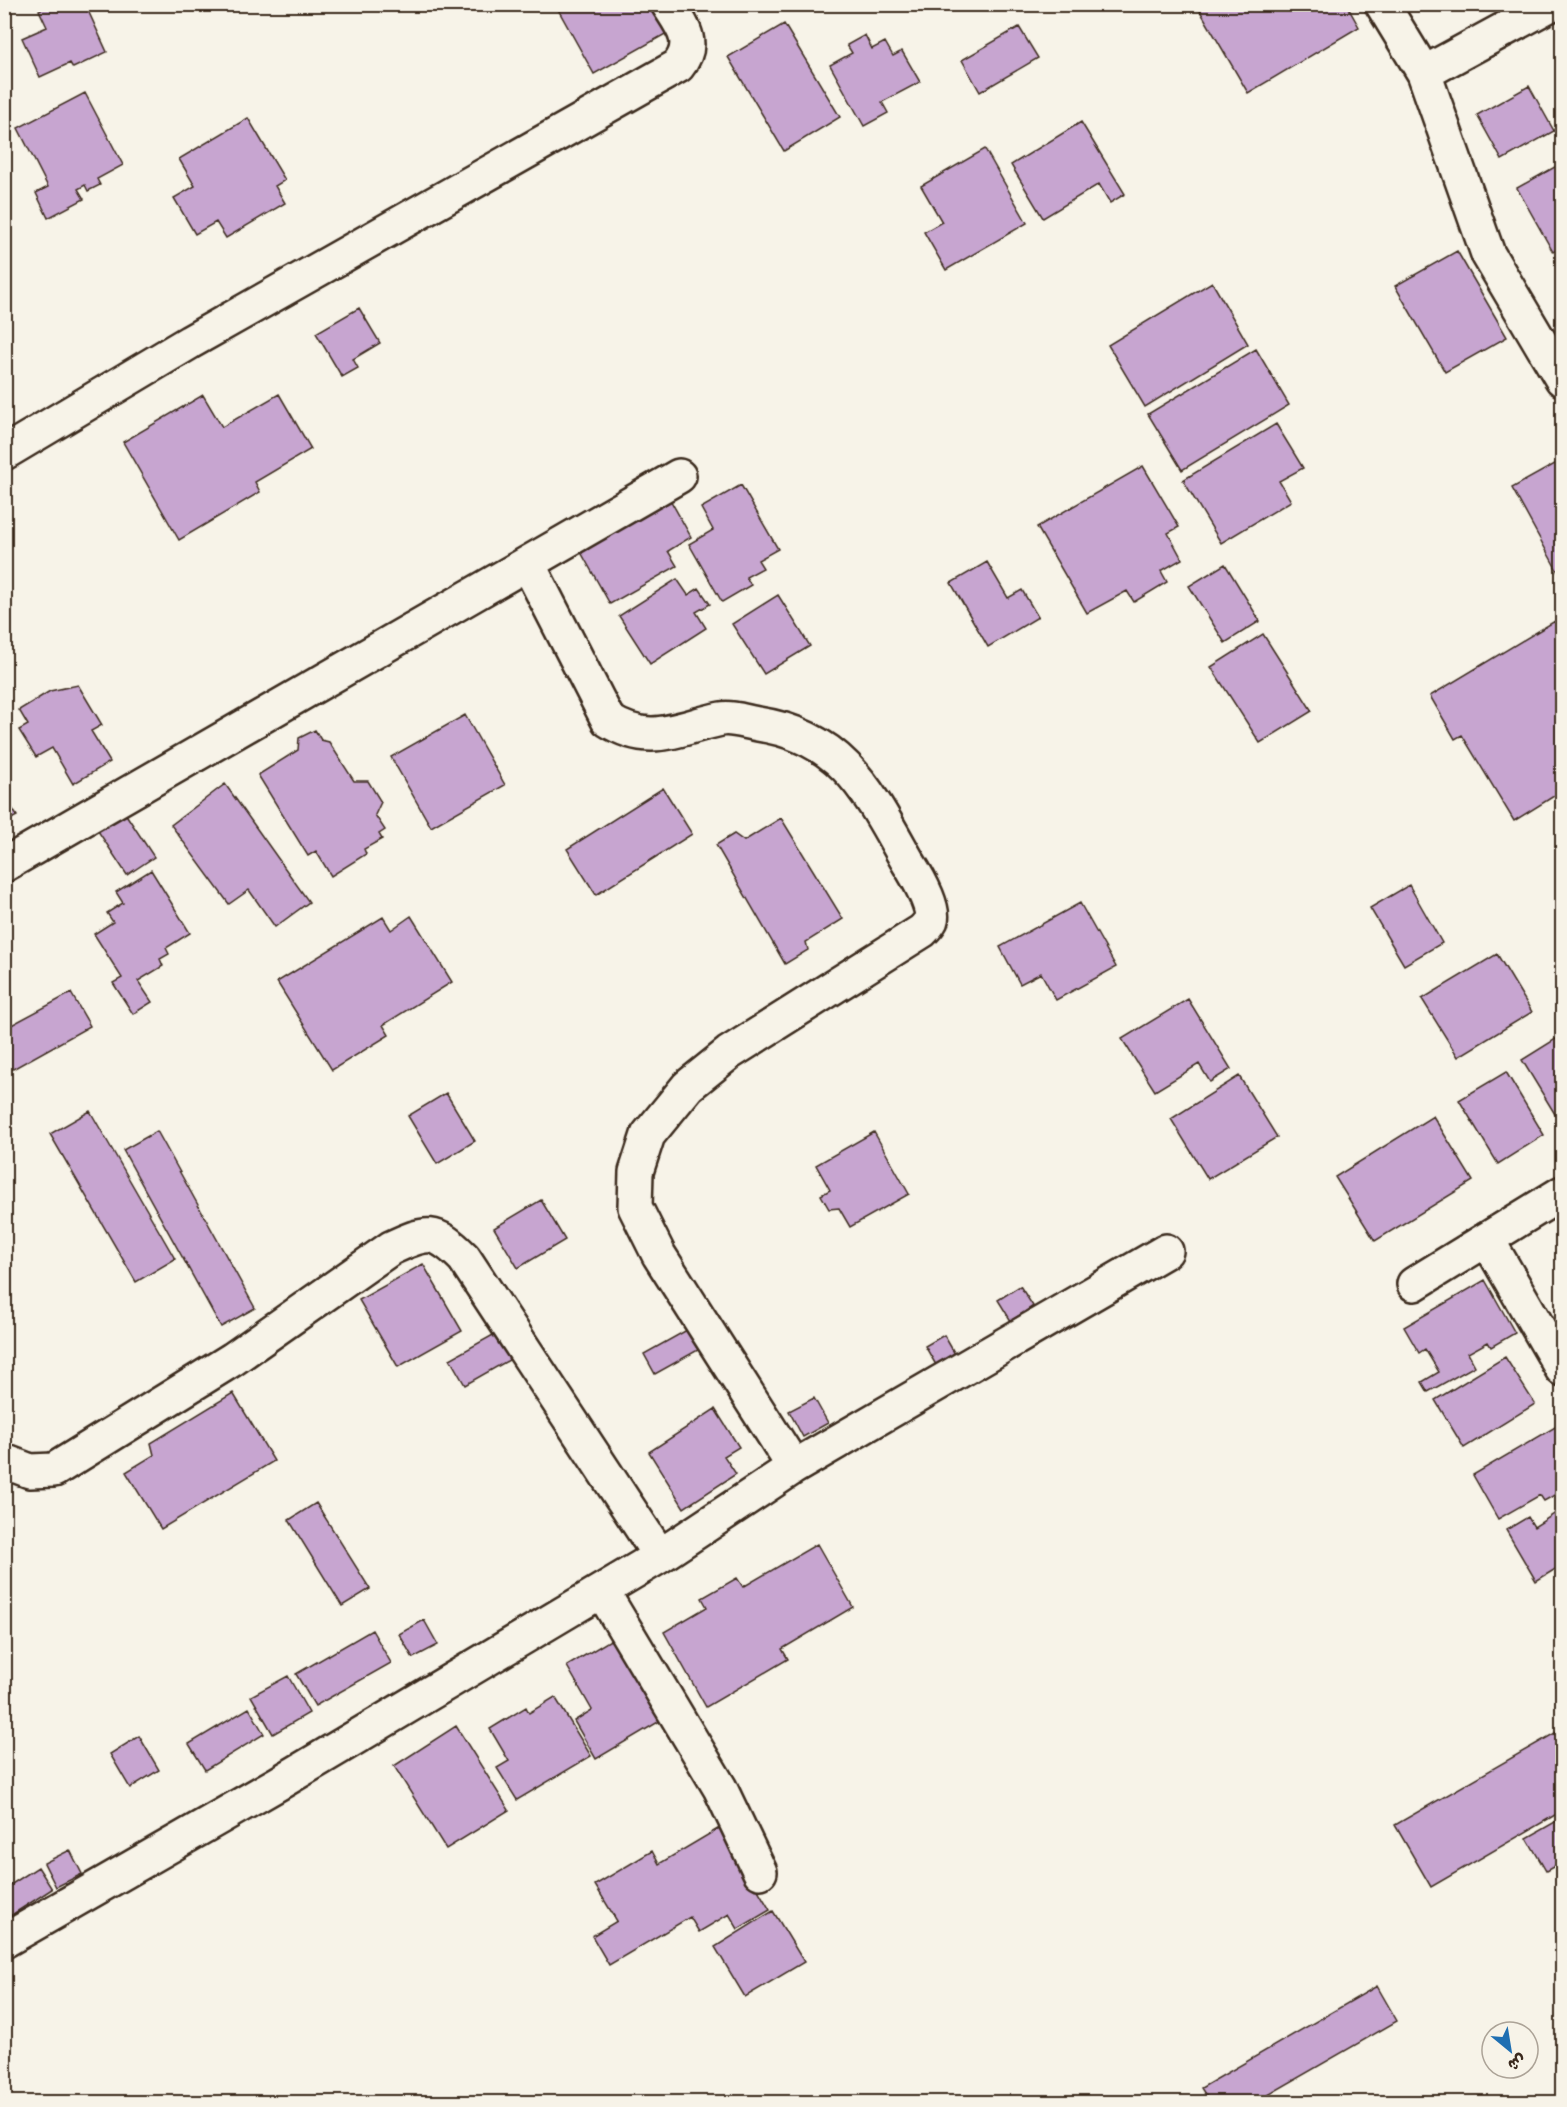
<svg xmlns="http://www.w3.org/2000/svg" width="1567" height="2107" viewBox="0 0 1567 2107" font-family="Itim,'Playpen Sans Arabic',sans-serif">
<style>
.building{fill:#c7a5d0;stroke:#3b2a1e;stroke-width:1.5}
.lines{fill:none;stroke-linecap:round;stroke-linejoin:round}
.street-casing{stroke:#3b2a1e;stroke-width:38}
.street{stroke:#f7f3e8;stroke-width:33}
</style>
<rect width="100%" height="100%" fill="#f7f3e8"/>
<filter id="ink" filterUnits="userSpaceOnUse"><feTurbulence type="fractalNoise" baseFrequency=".0167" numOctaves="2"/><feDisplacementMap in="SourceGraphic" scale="12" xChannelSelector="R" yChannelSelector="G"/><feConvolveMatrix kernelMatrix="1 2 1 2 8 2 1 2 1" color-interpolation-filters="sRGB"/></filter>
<g filter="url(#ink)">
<!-- building -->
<path class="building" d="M52,4h33l22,48 -34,16 -3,-5 -30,14 -18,-39 25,-11 -8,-17z
M555,4h99l15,28 -75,42z
M1196,4h150l13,23 -111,66z
M784,24l56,93 -56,34 -56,-94z
M1019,27l19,31 -58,34 -18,-32z
M865,35l7,14 13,-7 8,14 9,-5 18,31 -38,20 6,11 -24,13 -34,-61 22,-12 -5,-8z
M1529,86l25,45 -52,29 -25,-45z
M85,93l38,72 -26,14 3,6 -12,6 -3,-6 -7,4 6,10 -36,19 -12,-25 12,-6 -30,-59z
M248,118l37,62 -10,6 10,17 -59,35 -10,-16 -21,12 -21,-36 21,-12 -16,-27z
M1081,122l44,72 -15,9 -11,-19 -56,34 -32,-53z
M985,149l42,74 -81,47 -22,-38 18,-10 -21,-36z
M1562,163v84l-9,5 -36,-64z
M1457,251l50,86 -62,35 -50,-86z
M1212,282l36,62 -103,63 -37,-62z
M359,308l21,35 -27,16 5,9 -16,9 -26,-44z
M1256,349l33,56 -107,65 -34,-56z
M279,394l32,55 -56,33 5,10 -81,48 -56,-98 80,-47 19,32z
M1276,424l27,44 -24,13 12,20 -70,42 -38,-63z
M1562,460v109l-4,3 -46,-84z
M1143,466l36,61 -11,6 14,26 -21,12 6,11 -33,20 -7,-11 -40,22 -50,-86z
M741,485l37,64 -20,11 5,8 -17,9 5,8 -29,17 -33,-58 24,-14 -12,-22z
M667,494l24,43 -23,14 9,15 -67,38 -33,-59z
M987,562l21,36 14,-8 16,27 -50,30 -37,-64z
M1225,564l35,57 -35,22 -36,-57z
M677,579l11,16 11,-7 11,16 -14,8 10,16 -56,36 -31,-48z
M778,595l32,51 -46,28 -32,-50z
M1555,621l7,13v157l-48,30 -52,-86 -7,4 -25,-43z
M1263,634l49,77 -52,32 -49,-76z
M78,685l24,40 -11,6 19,31 -37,22 -21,-36 -16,9 -17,-27 9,-5 -9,-15 31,-19z
M465,715l40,70 -74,42 -40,-70z
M315,730l6,10 8,2 25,39h14l13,21 -6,13 10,15 -6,4 3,5 -18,10 2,5 -35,22 -15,-25 -8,5 -50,-81 40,-25 1,-12z
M225,784l84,118 -34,25 -26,-37 -20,14 -58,-79z
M663,788l29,46 -96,61 -29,-46z
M4,795l13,21 -13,7z
M125,813l29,44 -27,18 -29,-44z
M781,818l62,101 -37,23 2,8 -23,14 -69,-119 18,-11 10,7z
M151,870l39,63 -24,15 3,6 -9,5 3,7 -25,15 14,21 -19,12 -20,-31 9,-5 -28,-44 19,-12 -6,-9 16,-10 -7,-11z
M1409,885l33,58 -38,22 -34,-57z
M1080,903l36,64 -60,33 -15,-27 -21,11 -20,-37z
M411,916l41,66 -69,43 6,10 -57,35 -55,-88 106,-65 8,13z
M1497,954l35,58 -74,45 -36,-58z
M71,993l19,33 -86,48v-45z
M1188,999l43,70 -21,13 -11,-18 -44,27 -33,-52z
M1562,1035v88l-1,1 -39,-64z
M1506,1072l38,63 -46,29 -39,-64z
M1239,1076l38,61 -69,42 -37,-60z
M446,1093l29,48 -38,23 -29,-48z
M90,1111l85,148 -39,23 -86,-148z
M1433,1116l40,65 -98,60 -40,-64z
M157,1131l98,177 -34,19 -98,-177z
M874,1132l35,62 -59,33 -11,-19 -10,1 -8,-14 9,-5 -14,-25z
M541,1200l24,40 -47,28 -24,-40z
M423,1264l39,67 -64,36 -39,-67z
M1485,1280l30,53 -24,14 -3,-5 -20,11 7,13 -47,26 -6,-10 17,-10 -14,-23 -6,4 -15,-26z
M1020,1286l13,20 -22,15 -13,-21z
M502,1330l14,26 -51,29 -15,-26z
M687,1330l11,20 -43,24 -11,-20z
M944,1335l11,19 -19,11 -11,-19z
M1505,1357l30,47 -71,44 -29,-48z
M233,1393l41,68 -113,68 -35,-57 28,-17 -3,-12z
M814,1398l14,25 -25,14 -14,-26z
M715,1409l24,38 -15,9 12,18 -52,34 -35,-56z
M1562,1423v68l-18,10 -4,-6 -42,24 -25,-44z
M316,1503l54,86 -28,17 -53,-86z
M1562,1509v56l-26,16 -30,-51 22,-13 6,10z
M817,1544l36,63 -71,42 6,10 -82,48 -42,-75 43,-25 -5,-9 35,-20 6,9z
M424,1620l14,25 -25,13 -14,-24z
M372,1630l19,33 -76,43 -19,-32z
M617,1636l48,82 -69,41 -22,-38 18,-11 -25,-44z
M288,1676l21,37 -36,21 -22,-38z
M555,1697l36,59 -74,44 -20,-32 12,-7 -19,-32 36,-22 3,6z
M249,1708l15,26 -59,36 -16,-26z
M456,1726l53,84 -63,39 -52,-83z
M1562,1729v82l-131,76 -36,-62z
M139,1736l20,34 -29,18 -20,-34z
M1562,1818v44l-16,9 -19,-33z
M721,1827l49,83 -32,19 -9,-15 -30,18 -9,-15 -81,48 -17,-29 25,-15 -22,-36 57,-34 7,13z
M70,1850l12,24 -26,13 -12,-24z
M38,1867l14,22 -42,27 -6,-8v-19z
M773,1911l31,51 -59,35 -30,-50z
M1377,1986l20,35 -141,81h-46l-9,-14z"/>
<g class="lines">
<!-- street casing -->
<g class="street-casing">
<path id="street" d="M1382,4l42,69 64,181 74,125
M1424,73l127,-69
M4,453l186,-111 488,-276c19,-23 4,-40 -10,-62
M528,564l80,156c42,27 69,8 113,-1 11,-2 25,3 37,5 86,13 111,69 150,138 7,11 28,46 23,58 -2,4 -6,8 -9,11l-193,122 -41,33 -40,49 -12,37 -1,35 24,48 135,212
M4,865l675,-389
M1487,1239l75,130
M1414,1284l148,-91
M4,1461l26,10 24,-1 179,-111 158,-111c36,-17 44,-19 73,10l196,298
M602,1591l118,197 40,84
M4,1941l275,-158 381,-227 134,-89 372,-216"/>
</g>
<!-- street -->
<use href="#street" class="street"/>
</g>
</g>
<!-- margin -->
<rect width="1567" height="2107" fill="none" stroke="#f7f3e8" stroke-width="24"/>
<rect x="12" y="12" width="1543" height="2083" fill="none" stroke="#3b2a1e" stroke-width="2" filter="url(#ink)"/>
<!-- north arrow -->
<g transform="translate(1510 2050) rotate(150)"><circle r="28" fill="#f7f3e8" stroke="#aca397" stroke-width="1.5"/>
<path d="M0-4.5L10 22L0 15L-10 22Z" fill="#1f6fb2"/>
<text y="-9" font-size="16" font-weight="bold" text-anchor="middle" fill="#3b2a1e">ش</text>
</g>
</svg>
